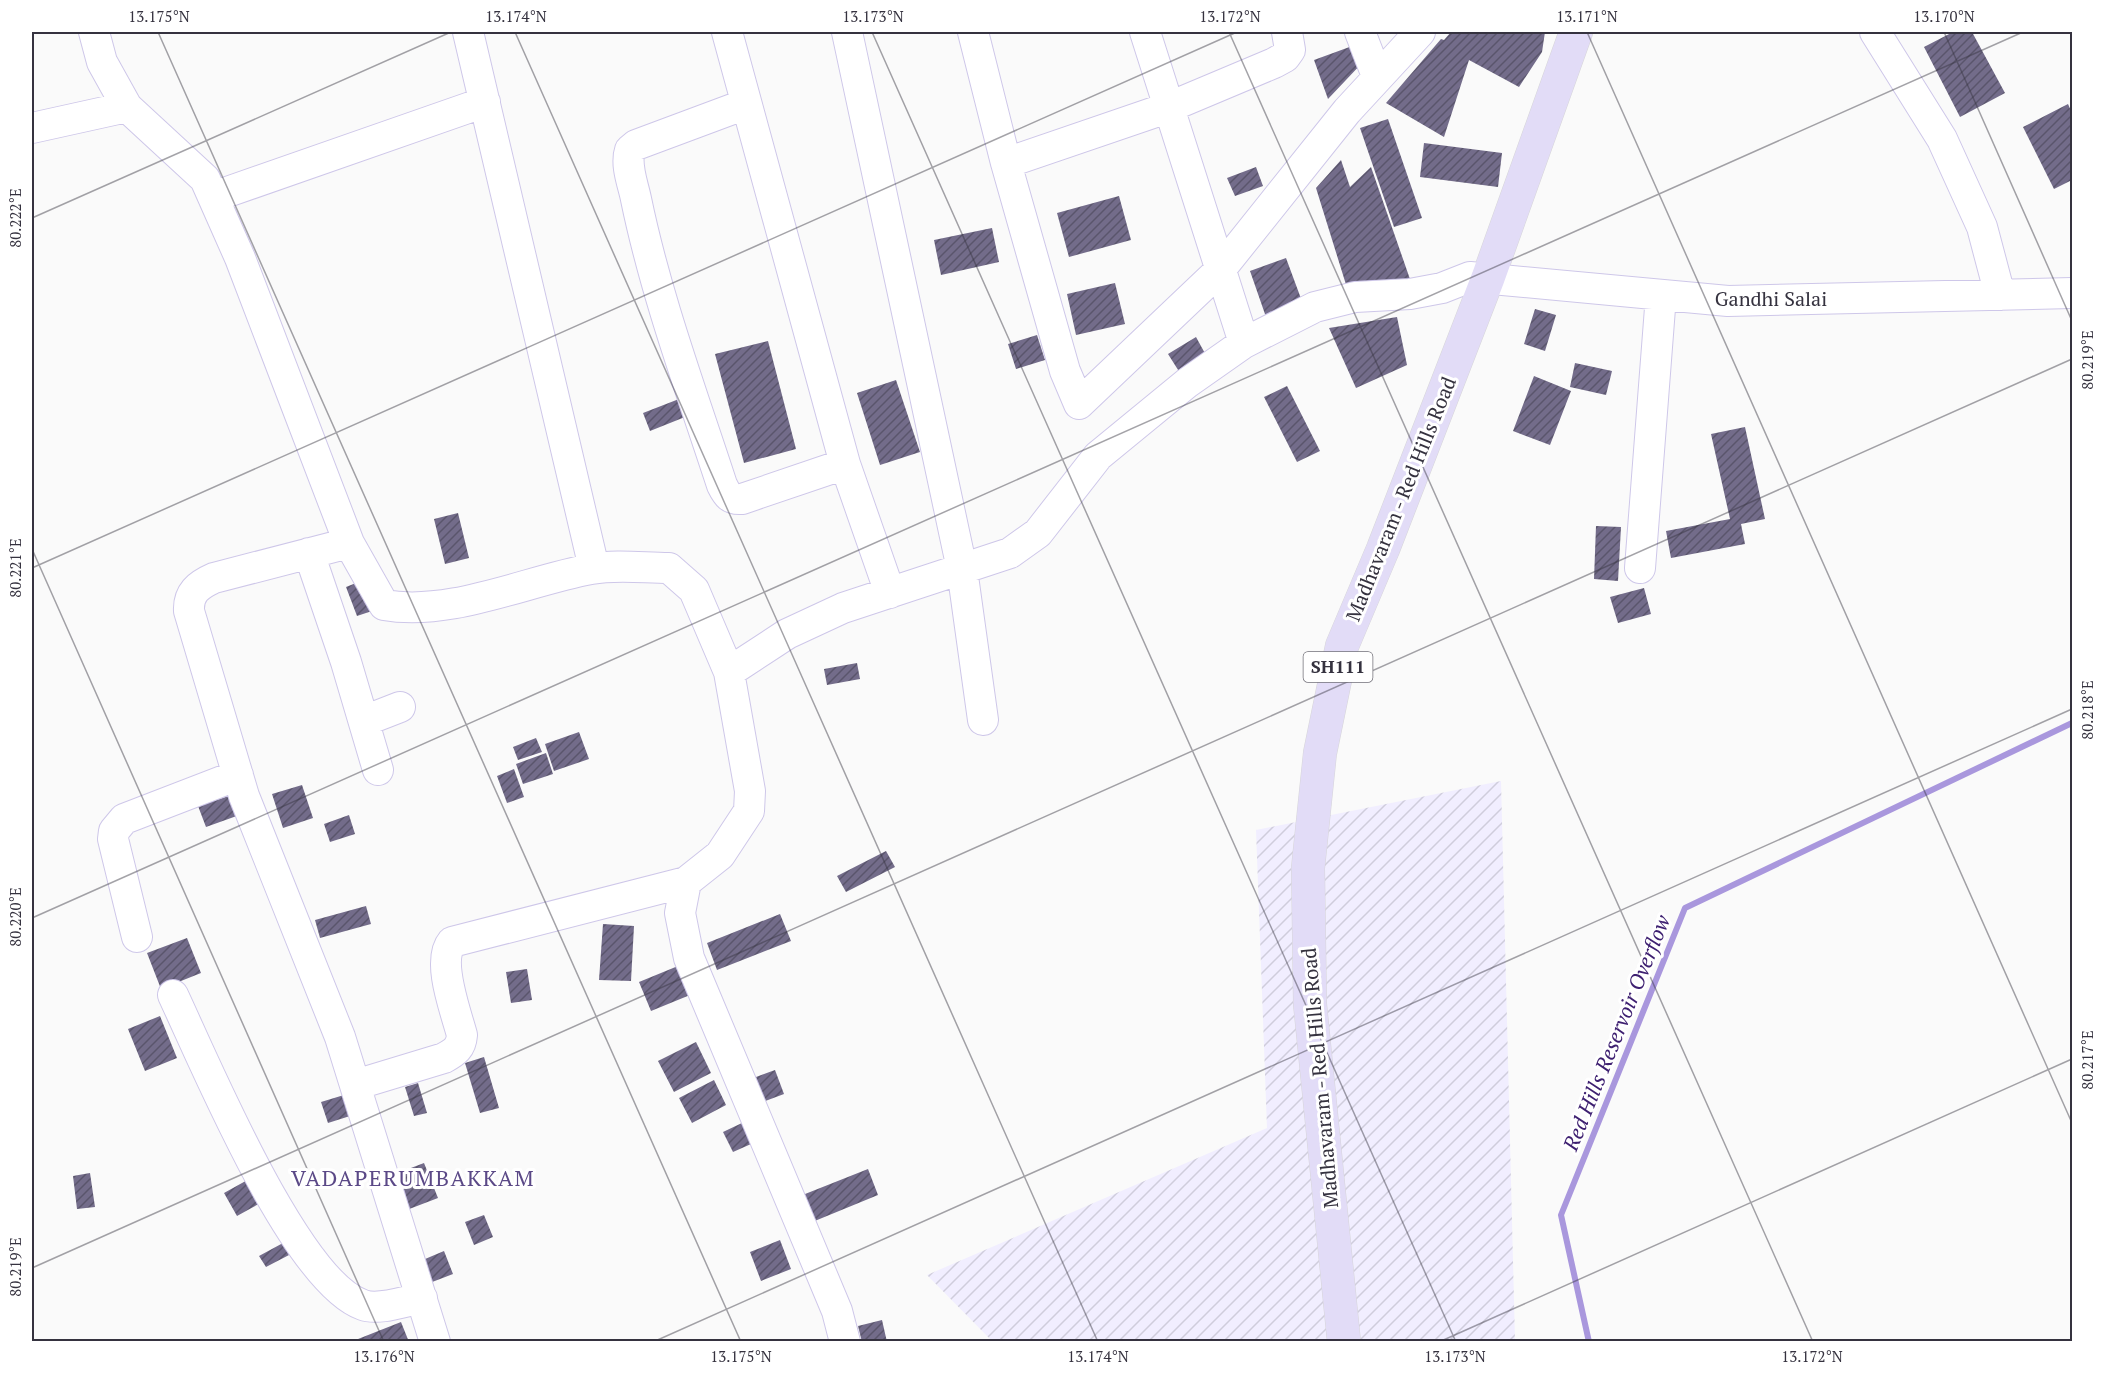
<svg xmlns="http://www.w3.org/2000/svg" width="2104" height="1373" viewBox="0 0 2104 1373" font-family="'PT Serif',serif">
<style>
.industrial{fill:url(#industrial-furrows)}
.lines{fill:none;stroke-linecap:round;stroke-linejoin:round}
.stream{stroke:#a997dd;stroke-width:6}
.building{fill:url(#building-hatch)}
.minor-casing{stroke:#cec7e9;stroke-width:32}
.major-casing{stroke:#d7d6d9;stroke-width:34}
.minor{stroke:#fff;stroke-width:30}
.major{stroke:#e2dcf7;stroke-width:33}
.ticks{fill:none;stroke:#35323f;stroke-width:1.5;stroke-opacity:0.45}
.labels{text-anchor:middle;stroke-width:6;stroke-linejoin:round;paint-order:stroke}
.shield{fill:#fff;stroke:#727079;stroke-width:1.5}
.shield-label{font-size:18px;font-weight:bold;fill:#35323f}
.street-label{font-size:20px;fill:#35323f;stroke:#fff}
.water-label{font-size:21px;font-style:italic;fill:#3e2071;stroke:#fff}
.quarter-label{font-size:22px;letter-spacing:1.5px;fill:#5b4987;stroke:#fff}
.neatline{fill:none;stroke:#35323f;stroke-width:2}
.ticks-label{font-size:15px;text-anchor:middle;fill:#35323f}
</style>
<defs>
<pattern id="industrial-furrows" width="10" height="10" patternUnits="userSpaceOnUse" patternTransform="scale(1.5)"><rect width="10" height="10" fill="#f1eeff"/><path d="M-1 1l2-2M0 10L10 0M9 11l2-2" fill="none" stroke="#cfcddc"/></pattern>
<pattern id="building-hatch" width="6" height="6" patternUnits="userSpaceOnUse" patternTransform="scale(1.5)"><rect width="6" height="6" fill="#736c8a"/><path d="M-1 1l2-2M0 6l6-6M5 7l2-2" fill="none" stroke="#5a556c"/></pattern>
</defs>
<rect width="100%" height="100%" fill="#fafafa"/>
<!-- industrial -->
<path class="industrial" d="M1501,781l14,560h-523l-65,-66 340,-147 -11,-298z"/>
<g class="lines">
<!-- stream -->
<path class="stream" d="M1589,1342l-28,-127 124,-307 387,-185"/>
</g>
<!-- building -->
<path class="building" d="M1451,32h94l-3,20 -23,35 -50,-27 -25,77 -58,-34 55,-64 3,1z
M1953,32h19l33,61 -45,24 -36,-70z
M1355,45l8,17 -35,37 -14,-39z
M2068,104l4,9v67l-18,9 -31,-62z
M1388,119l34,99 -28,9 -34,-99z
M1424,143l78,10 -4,34 -78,-10z
M1341,160l9,27 21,-20 40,115 -63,9 -32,-103z
M1256,167l7,19 -28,10 -8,-18z
M1119,196l12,44 -62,17 -12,-44z
M992,228l7,34 -58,13 -7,-35z
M1286,258l17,46 -37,13 -16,-46z
M1115,283l10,41 -49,11 -9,-41z
M1535,309l21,6 -11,36 -21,-7z
M1397,317l10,48 -51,23 -27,-60z
M1037,335l8,25 -29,9 -8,-25z
M1196,337l11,20 -27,16 -12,-19z
M768,341l28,108 -52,14 -29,-109z
M1575,363l37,8 -6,24 -36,-8z
M1534,376l37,15 -21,54 -37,-14z
M896,380l24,72 -40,13 -23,-72z
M1287,386l33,65 -23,11 -33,-65z
M679,399l6,18 -35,14 -7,-18z
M1745,427l20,92 -24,5 4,20 -74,14 -5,-27 64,-12 -19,-85z
M458,513l11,45 -24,6 -11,-45z
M1596,526l25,1 -3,54 -24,-2z
M361,581l11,30 -15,5 -11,-29z
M1644,588l7,26 -33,9 -8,-26z
M857,663l3,16 -33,6 -3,-16z
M579,732l10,27 -35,12 -9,-27z
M536,738l6,14 -24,8 -5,-13z
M546,753l7,21 -30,10 -7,-20z
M514,769l10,28 -17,6 -10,-27z
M302,785l11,33 -30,10 -11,-34z
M238,793l7,20 -39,14 -8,-21z
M349,815l6,19 -25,8 -6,-18z
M886,851l9,16 -49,25 -9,-16z
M366,906l5,18 -51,14 -5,-18z
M780,914l11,27 -74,29 -10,-27z
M603,924l31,2 -3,55 -32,-1z
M187,938l14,35 -40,16 -14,-36z
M678,966l12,29 -39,16 -12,-29z
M527,969l5,31 -21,3 -5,-31z
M160,1016l17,42 -32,13 -17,-42z
M696,1042l15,31 -37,19 -16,-31z
M484,1057l15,51 -19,5 -15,-50z
M775,1070l9,24 -27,10 -9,-24z
M714,1080l12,25 -34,18 -13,-25z
M418,1083l9,30 -13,3 -9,-29z
M344,1095l6,21 -22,7 -7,-21z
M742,1123l9,21 -18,8 -10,-20z
M424,1163l14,35 -34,13 -14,-35z
M868,1169l10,26 -73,30 -10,-27z
M90,1173l5,34 -18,2 -4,-33z
M251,1178l13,23 -27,15 -13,-23z
M484,1215l9,22 -19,8 -9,-23z
M780,1240l11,29 -30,12 -11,-29z
M283,1243l6,12 -23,12 -7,-11z
M444,1251l9,23 -26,10 -9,-22z
M882,1320l5,22h-25l-4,-16z
M401,1322l8,20h-56v-1z"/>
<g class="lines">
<!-- minor casing -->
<g class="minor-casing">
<path id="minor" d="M94,32l8,30 25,45 78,72 35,79 109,285 35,62c66,12 142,-24 207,-36 25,-5 53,-1 78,-1l25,22 35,82 21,119 -1,20 -29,44 -34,27 -6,31 9,45 148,353 8,31
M468,32l126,536
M727,32l118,432 45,129
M847,32l115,537 21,151
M973,32l33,131 59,208 14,33 141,-134 127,-159 73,-79
M1145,32l99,311
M1360,32l17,44
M1875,32l67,107 40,88 18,68
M746,104l-110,41 -6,5c-5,15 3,34 6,49 20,97 55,191 86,286 5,10 8,15 20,14l103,-35
M32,128l95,-21
M1006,163l161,-55 107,-45 11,-6 5,-7 -3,-18
M213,197l272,-95
M349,543l-135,35c-16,7 -26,15 -25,33l55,185 96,241 95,305
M309,553l37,109 32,108
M1640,568l21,-273
M729,672l58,-38 56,-26 167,-55 28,-20 60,-77 89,-73 57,-40 71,-36 40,-10 55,-3 32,-6 28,-11 258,24 344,-8
M364,721l36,-14
M137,937l-24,-98 1,-8 10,-12 114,-44
M173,995c32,68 122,286 190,310 16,6 42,-4 59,-7
M355,1085l89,-27c11,-6 17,-10 18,-23 -6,-23 -26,-74 -10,-93l234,-60"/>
</g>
<!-- major casing -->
<g class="major-casing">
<path id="major" d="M1344,1342l-34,-338 -2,-136 12,-115 22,-107 41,-97 105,-271 88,-246"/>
</g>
<!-- minor -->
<use href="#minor" class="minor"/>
<!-- major -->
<use href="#major" class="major"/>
</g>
<!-- ticks -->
<path class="ticks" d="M158,32l583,1310M515,32l583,1310M872,32l584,1310M1229,32l584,1310M1587,32l485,1091M1944,32l128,289M32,218l419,-186M32,549l352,793M32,568l1205,-536M32,918l1991,-886M32,1268l2040,-909M653,1342l1419,-633M1439,1342l633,-283"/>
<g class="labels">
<!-- shield labels -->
<rect class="shield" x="1303.5" y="652" width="69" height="30" rx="4.5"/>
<g class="shield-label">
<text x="1338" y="673">SH111</text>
</g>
<!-- street labels -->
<g class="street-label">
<text x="1771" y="306">Gandhi Salai</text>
<text transform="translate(1401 499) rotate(-68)" y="7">Madhavaram - Red Hills Road</text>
<text transform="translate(1320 1078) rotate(-95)" y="7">Madhavaram - Red Hills Road</text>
</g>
<!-- water labels -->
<g class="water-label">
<text transform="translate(1617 1033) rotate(-68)" y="7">Red Hills Reservoir Overflow</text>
</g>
<!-- quarter labels -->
<g class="quarter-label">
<text x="413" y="1186">VADAPERUMBAKKAM</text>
</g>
</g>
<!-- border -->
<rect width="2104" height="1373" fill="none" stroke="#ffffff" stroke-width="66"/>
<rect x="33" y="33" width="2038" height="1307" class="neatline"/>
<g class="ticks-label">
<text x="159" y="22">13.175°N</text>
<text x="516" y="22">13.174°N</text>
<text x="873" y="22">13.173°N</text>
<text x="1230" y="22">13.172°N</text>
<text x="1587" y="22">13.171°N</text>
<text x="1944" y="22">13.170°N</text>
<text transform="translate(16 218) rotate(-90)" y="5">80.222°E</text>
<text transform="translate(2088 360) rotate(-90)" y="5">80.219°E</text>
<text transform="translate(16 568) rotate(-90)" y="5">80.221°E</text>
<text transform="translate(2088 710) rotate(-90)" y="5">80.218°E</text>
<text transform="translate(16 917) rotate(-90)" y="5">80.220°E</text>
<text transform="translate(2088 1060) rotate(-90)" y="5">80.217°E</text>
<text transform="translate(16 1267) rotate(-90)" y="5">80.219°E</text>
<text x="384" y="1362">13.176°N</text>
<text x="741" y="1362">13.175°N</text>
<text x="1098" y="1362">13.174°N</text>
<text x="1455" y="1362">13.173°N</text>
<text x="1812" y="1362">13.172°N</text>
</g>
</svg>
